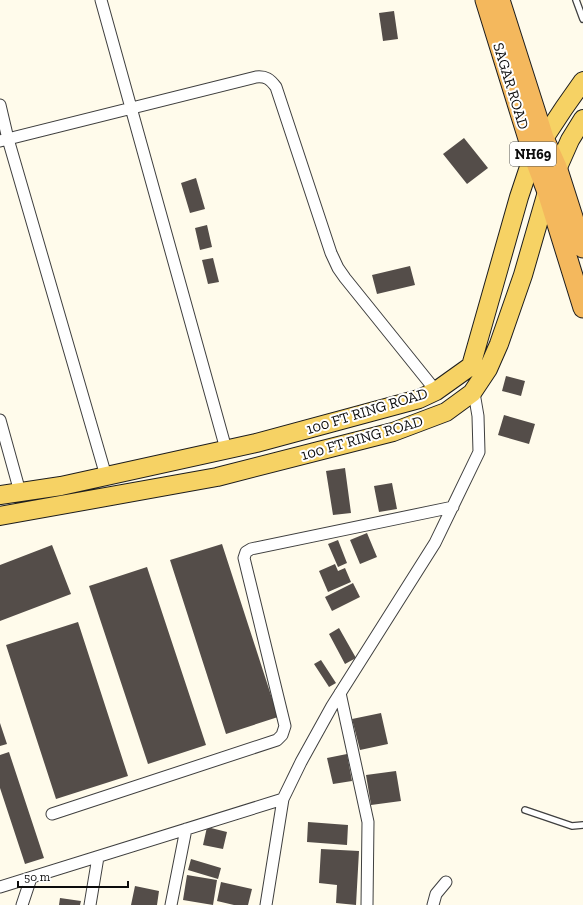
<svg xmlns="http://www.w3.org/2000/svg" width="583" height="905" viewBox="0 0 583 905" font-family="'Zilla Slab',serif">
<style>
.building{fill:#544d49}
.lines{fill:none;stroke-linecap:round;stroke-linejoin:round}
.service-casing{stroke:#3f3f3f;stroke-width:8}
.minor-casing{stroke:#3f3f3f;stroke-width:13}
.primary-casing{stroke:#1d1d1d;stroke-width:20}
.trunk-casing{stroke:#1d1d1d;stroke-width:21}
.service{stroke:#fff;stroke-width:5.5}
.minor{stroke:#fff;stroke-width:11}
.primary{stroke:#f6d264;stroke-width:18}
.trunk{stroke:#f4b85d;stroke-width:19}
.labels{text-anchor:middle;stroke-width:4;stroke-linejoin:round;paint-order:stroke}
.shield{fill:#fff;stroke:#555;stroke-width:1}
.shield-label{font-size:14px;font-weight:bold;fill:#0c0c0c}
.street-label{font-size:15px;fill:#0c0c0c;stroke:#fff}
</style>
<rect width="100%" height="100%" fill="#fffbeb"/>
<!-- building -->
<path class="building" d="M394,11l4,28 -15,2 -4,-28z
M464,138l24,30 -21,16 -24,-30z
M196,178l9,31 -15,4 -9,-30z
M207,225l5,22 -12,3 -5,-22z
M213,258l6,24 -11,2 -6,-24z
M410,266l5,19 -38,9 -5,-19z
M506,376l19,5 -4,15 -19,-5z
M504,415l31,9 -6,20 -31,-9z
M345,468l6,45 -18,2 -7,-44z
M392,483l5,26 -18,3 -5,-26z
M367,533l10,24 -17,7 -10,-24z
M338,540l9,23 -9,4 -10,-23z
M222,544l56,173 -52,17 -56,-174z
M52,545l19,49 -71,27v-56z
M335,564l3,7 7,-3 6,14 -23,10 -9,-21z
M147,567l59,178 -58,19 -59,-178z
M353,583l7,14 -28,14 -7,-14z
M78,622l50,154 -72,23 -50,-154z
M339,628l17,30 -11,6 -16,-30z
M321,660l15,23 -7,4 -15,-23z
M381,713l7,31 -28,6 -8,-31z
M0,723l7,21 -7,2z
M9,752l35,106 -19,6 -25,-76v-33z
M347,754l5,27 -19,3 -6,-26z
M396,771l5,30 -30,4 -5,-30z
M308,822l40,3 -1,20 -40,-3z
M207,827l20,5 -4,17 -20,-4z
M321,849l38,2 -3,54 -20,-2 1,-18 -18,-2z
M191,859l30,9 -3,11 -30,-9z
M187,875l30,5 -4,25 -30,-5z
M221,882l31,7 -4,16h-14l-17,-4z
M135,886l24,5 -2,14h-26z
M60,898l21,3 -1,4h-21z"/>
<g class="lines">
<!-- service casing -->
<g class="service-casing">
<path id="service" d="M576,0l7,19
M525,810l47,16 11,-1"/>
</g>
<!-- minor casing -->
<g class="minor-casing">
<path id="minor" d="M101,0l125,449
M0,105l8,34 98,337
M0,141l256,-64c10,-1 14,2 20,10l55,166 7,15 7,10 91,113
M0,420l20,72
M340,693l28,129 -1,83
M52,814l225,-74 5,-5 3,-9 -41,-168 2,-6 5,-3 202,-42
M0,887l283,-88
M22,905l9,-27
M90,905l8,-48
M171,905l15,-76
M266,905l17,-106 18,-37 31,-56 103,-163 44,-91 -1,-36 -5,-29
M433,905l3,-11 10,-12"/>
</g>
<!-- primary casing -->
<g class="primary-casing">
<path id="primary" d="M0,495l61,-9 195,-43 163,-44 17,-8 35,-25 48,-169 14,-42 31,-47 19,-27
M0,516l217,-39 176,-45 53,-20 26,-19 16,-24 11,-25 24,-69 24,-83 23,-52 13,-21"/>
</g>
<!-- trunk casing -->
<g class="trunk-casing">
<path id="trunk" d="M485,0l48,155 14,37 36,116
M500,0l44,138 13,29 26,81"/>
</g>
<!-- service -->
<use href="#service" class="service"/>
<!-- minor -->
<use href="#minor" class="minor"/>
<!-- primary -->
<use href="#primary" class="primary"/>
<!-- trunk -->
<use href="#trunk" class="trunk"/>
</g>
<g class="labels">
<!-- shield labels -->
<rect class="shield" x="510" y="142" width="46" height="24" rx="3"/>
<g class="shield-label">
<text x="533" y="159">NH69</text>
</g>
<!-- street labels -->
<g class="street-label">
<text transform="translate(511 86) rotate(73)" y="5">SAGAR ROAD</text>
<text transform="translate(367 411) rotate(-17)" y="5">100 FT RING ROAD</text>
<text transform="translate(362 438) rotate(-16)" y="5">100 FT RING ROAD</text>
</g>
</g>
<!-- scale -->
<path d="M18 881v6h110v-6" fill="none" stroke="#0c0c0c" stroke-width="2"/>
<text x="24" y="881" font-size="12" fill="#0c0c0c" stroke="#ffffff" stroke-width="3" paint-order="stroke">50 m</text>
</svg>
